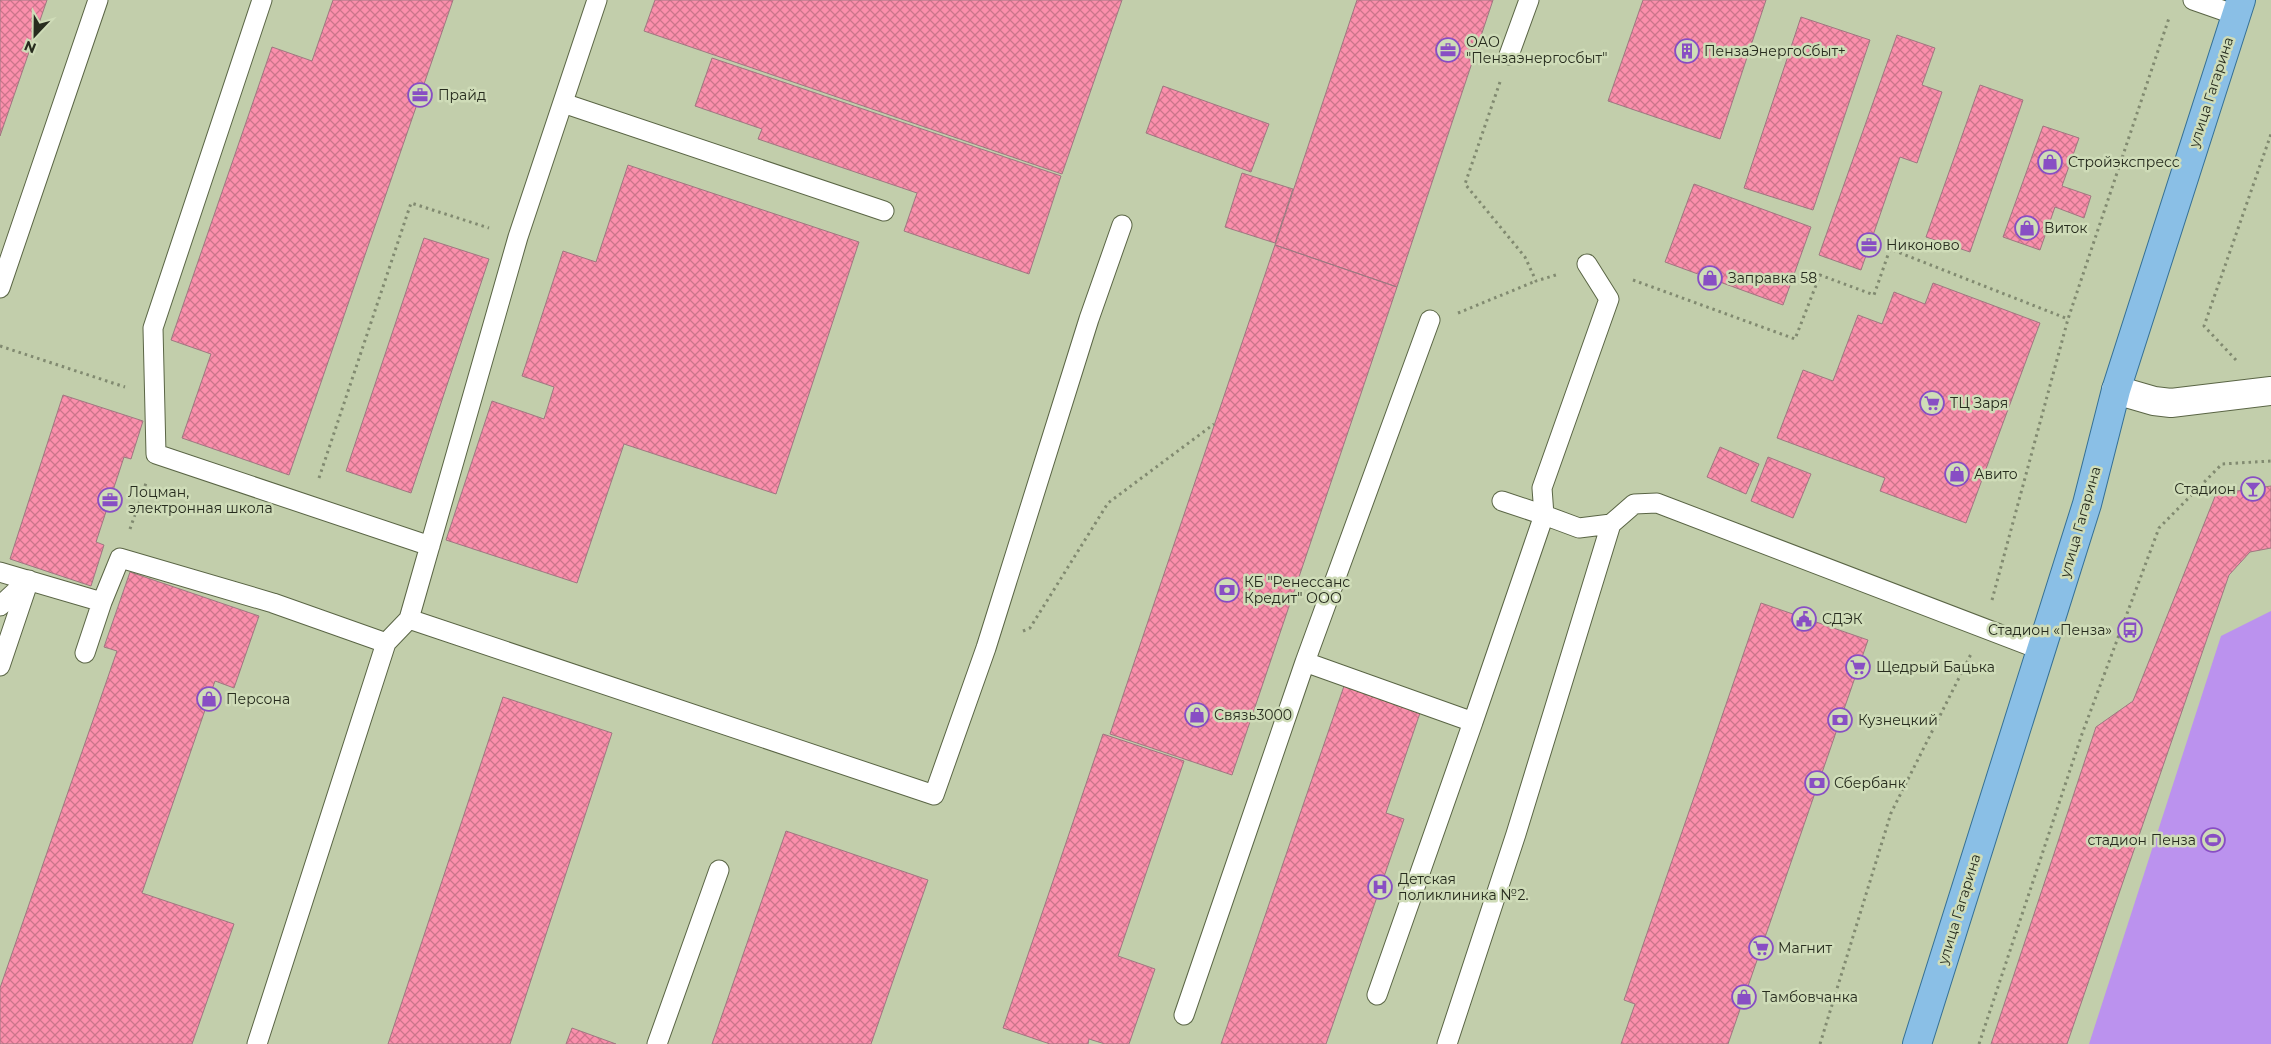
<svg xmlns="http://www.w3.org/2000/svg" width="2271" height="1044" viewBox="0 0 2271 1044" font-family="Montserrat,sans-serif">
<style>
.garden{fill:#bb92ee}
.building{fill:url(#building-cross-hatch);stroke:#9f7881}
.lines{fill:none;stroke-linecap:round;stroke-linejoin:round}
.lane-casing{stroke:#5a6545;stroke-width:21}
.secondary-casing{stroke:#5a6545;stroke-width:30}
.primary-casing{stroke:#357095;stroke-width:30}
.path{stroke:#818a70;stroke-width:3;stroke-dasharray:2.5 4;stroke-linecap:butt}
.lane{stroke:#fff;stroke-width:19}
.secondary{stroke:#fff;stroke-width:28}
.primary{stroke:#8abfe6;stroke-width:28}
.labels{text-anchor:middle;stroke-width:5;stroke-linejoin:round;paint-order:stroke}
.poi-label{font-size:14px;fill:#272c1e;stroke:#cfdcb8;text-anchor:start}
.street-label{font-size:14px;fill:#272c1e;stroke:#cfdcb8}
</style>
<defs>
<pattern id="building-cross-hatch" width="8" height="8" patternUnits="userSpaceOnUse" patternTransform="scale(1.25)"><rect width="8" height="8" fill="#fb8fac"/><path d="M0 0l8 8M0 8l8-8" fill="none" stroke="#cb758b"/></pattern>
</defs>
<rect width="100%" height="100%" fill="#c2ceab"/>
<!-- garden -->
<path class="garden" d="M2271,611v433h-182l132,-408z"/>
<!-- building -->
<path class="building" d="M0,0h47l-47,136z
M333,0h120l-164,475 -107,-37 29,-84 -40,-14 101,-293 40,14z
M655,0h467l-60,174 -418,-143z
M1357,0h136l-96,287 -122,-42z
M1643,0h123l-46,139 -112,-38z
M1801,17l69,23 -57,170 -69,-22z
M1897,35l38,13 -13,37 20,7 -25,71 -17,-6 -39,113 -42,-15z
M712,58l349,118 -32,98 -125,-43 13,-38 -159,-54 4,-10 -67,-23z
M1980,85l43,15 -53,152 -44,-15z
M1163,86l106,38 -18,48 -105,-39z
M2043,126l36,12 -17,48 29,10 -7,22 -29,-11 -15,43 -37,-13z
M628,165l231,77 -83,252 -152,-50 -47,139 -131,-43 46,-139 52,18 10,-32 -32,-11 41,-125 33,11z
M1242,173l51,16 -18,54 -50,-16z
M1694,184l117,43 -28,78 -118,-43z
M424,238l65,21 -78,234 -65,-22z
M1275,245l122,42 -165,488 -122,-41z
M1933,283l107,40 -74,200 -86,-32 5,-13 -108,-40 26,-68 30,11 25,-66 24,9 12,-32 31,12z
M63,395l80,26 -12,38 -7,-2 -28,85 8,3 -13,41 -81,-27z
M1720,447l39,17 -13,30 -39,-17z
M1768,457l43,17 -18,44 -42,-17z
M2271,486v62l-21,4 -21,23 -162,469h-76l105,-317 37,-26 83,-207z
M130,572l129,44 -25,72 -19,-7 -73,212 92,31 -42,120h-192v-56l117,-337 -13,-4z
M1761,603l107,37 -140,404h-107l14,-40 -11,-4z
M1344,686l76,27 -34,100 18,6 -78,225h-105z
M503,697l109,36 -102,311h-122z
M1103,734l81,27 -66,195 37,13 -26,75h-24l-16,-5 -1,5h-38l-47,-16z
M786,831l142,49 -57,164h-159z
M572,1028l44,16h-50z"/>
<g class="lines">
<!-- lane casing -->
<g class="lane-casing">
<path id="lane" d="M262,0l-109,328 3,126 274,92
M2193,0l43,15
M1509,55l20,-55
M563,103l321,108
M1587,264l22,35 -67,189 2,27 35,13 32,-4 23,-20 23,-1 384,147
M0,288l98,-288
M0,572l102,30 18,-44 153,45 113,40 -129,401
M0,606l28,-26
M409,619l109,-382 79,-237
M386,643l23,-24 525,176 52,-147 103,-329 33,-94
M85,653l17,-51
M1305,662l125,-342
M0,666l29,-86
M1377,995l96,-273
M1184,1015l121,-353 168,60 71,-207 -42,-14
M657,1044l62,-174
M1447,1044l69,-210 95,-310"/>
</g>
<!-- secondary casing -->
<g class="secondary-casing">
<path id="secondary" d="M2116,390l38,11 17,2 100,-12"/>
</g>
<!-- primary casing -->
<g class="primary-casing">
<path id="primary" d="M1917,1044l170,-540 29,-114 125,-390"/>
</g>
<!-- path -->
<path class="path" d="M1500,82l-35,102 60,73 11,24 23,-7
M1633,280l162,59 25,-64 54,20 16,-46 178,70
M1458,313l78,-32
M0,346l125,41
M2236,360l-32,-34 67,-192
M319,478l92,-275 78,25
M130,529l16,-46
M1992,600l76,-281 101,-301
M1023,631l7,-3 78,-125 106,-79
M1820,1044l71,-231 80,-159
M1979,1044l103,-310 77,-206 63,-64 49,-3"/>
<!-- lane -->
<use href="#lane" class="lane"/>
<!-- secondary -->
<use href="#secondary" class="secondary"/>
<!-- primary -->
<use href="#primary" class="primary"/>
</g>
<!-- icons -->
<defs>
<g id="office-ring" transform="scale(1.25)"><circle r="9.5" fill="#cfdcb8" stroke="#884ec4" stroke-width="1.5"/><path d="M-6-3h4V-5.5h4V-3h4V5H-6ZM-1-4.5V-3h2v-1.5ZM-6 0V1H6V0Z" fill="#884ec4"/></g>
<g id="building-ring" transform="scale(1.25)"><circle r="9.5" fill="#cfdcb8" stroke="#884ec4" stroke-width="1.5"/><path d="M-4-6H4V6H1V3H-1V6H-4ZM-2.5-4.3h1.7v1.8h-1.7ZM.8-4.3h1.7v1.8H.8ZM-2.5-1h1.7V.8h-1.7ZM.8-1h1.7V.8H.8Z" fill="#884ec4"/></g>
<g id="shop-ring" transform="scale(1.25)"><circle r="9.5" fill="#cfdcb8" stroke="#884ec4" stroke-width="1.5"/><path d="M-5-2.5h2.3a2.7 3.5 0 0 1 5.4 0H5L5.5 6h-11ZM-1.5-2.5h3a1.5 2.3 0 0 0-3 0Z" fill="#884ec4"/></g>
<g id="supermarket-ring" transform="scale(1.25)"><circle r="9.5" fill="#cfdcb8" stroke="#884ec4" stroke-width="1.5"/><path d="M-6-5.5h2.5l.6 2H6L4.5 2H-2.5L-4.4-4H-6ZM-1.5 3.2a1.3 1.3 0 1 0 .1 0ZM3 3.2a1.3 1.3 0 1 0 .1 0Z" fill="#884ec4"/></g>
<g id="bar-ring" transform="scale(1.25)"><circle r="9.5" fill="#cfdcb8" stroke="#884ec4" stroke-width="1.5"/><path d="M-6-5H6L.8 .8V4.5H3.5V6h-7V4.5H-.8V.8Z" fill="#884ec4"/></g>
<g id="bank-ring" transform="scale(1.25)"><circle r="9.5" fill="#cfdcb8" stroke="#884ec4" stroke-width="1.5"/><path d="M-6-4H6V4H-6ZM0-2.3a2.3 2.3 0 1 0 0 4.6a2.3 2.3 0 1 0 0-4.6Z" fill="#884ec4"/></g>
<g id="civic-ring" transform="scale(1.25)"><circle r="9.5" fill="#cfdcb8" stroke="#884ec4" stroke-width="1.5"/><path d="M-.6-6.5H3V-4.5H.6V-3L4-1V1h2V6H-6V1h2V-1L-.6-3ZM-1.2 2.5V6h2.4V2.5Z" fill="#884ec4"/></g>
<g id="bus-ring" transform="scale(1.25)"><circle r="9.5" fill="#cfdcb8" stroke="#884ec4" stroke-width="1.5"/><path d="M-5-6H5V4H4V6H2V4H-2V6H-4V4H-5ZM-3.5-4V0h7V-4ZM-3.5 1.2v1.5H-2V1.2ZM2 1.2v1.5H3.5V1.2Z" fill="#884ec4"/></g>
<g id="stadium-ring" transform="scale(1.25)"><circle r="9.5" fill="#cfdcb8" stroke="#884ec4" stroke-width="1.5"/><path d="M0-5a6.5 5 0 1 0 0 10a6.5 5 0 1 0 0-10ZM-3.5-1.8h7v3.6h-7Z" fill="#884ec4"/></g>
<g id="hospital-ring" transform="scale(1.25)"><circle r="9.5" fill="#cfdcb8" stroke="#884ec4" stroke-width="1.5"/><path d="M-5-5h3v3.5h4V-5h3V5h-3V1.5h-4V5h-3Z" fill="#884ec4"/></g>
</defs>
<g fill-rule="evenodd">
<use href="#office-ring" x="1448" y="50"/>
<use href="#building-ring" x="1687" y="51"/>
<use href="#office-ring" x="420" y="95"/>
<use href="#shop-ring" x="2050" y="162"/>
<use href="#shop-ring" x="2027" y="228"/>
<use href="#office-ring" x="1869" y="245"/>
<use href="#shop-ring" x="1710" y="278"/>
<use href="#supermarket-ring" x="1932" y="403"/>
<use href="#shop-ring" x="1957" y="474"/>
<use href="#bar-ring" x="2253" y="489"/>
<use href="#office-ring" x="110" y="500"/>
<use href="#bank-ring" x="1227" y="590"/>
<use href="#civic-ring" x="1804" y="619"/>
<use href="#bus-ring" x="2130" y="630"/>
<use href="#supermarket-ring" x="1858" y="667"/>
<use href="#shop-ring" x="209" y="699"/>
<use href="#shop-ring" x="1197" y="715"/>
<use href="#bank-ring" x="1840" y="720"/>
<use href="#bank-ring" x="1817" y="783"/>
<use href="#stadium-ring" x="2213" y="840"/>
<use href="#hospital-ring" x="1380" y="887"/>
<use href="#supermarket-ring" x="1761" y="948"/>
<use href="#shop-ring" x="1744" y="997"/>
</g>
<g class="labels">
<!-- poi labels -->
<g class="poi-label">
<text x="1466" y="47">ОАО<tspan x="1466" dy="16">"Пензаэнергосбыт"</tspan></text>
<text x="1704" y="56">ПензаЭнергоСбыт+</text>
<text x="438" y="100">Прайд</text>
<text x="2068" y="167">Стройэкспресс</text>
<text x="2044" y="233">Виток</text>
<text x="1886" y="250">Никоново</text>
<text x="1728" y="283">Заправка 58</text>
<text x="1950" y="408">ТЦ Заря</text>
<text x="1974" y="479">Авито</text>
<text x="2236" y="494" text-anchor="end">Стадион</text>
<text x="128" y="497">Лоцман,<tspan x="128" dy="16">электронная школа</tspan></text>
<text x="1244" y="587">КБ "Ренессанс<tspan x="1244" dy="16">Кредит" ООО</tspan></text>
<text x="1822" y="624">СДЭК</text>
<text x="2112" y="635" text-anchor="end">Стадион «Пенза»</text>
<text x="1876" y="672">Щедрый Бацька</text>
<text x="226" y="704">Персона</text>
<text x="1214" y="720">Связь3000</text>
<text x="1858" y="725">Кузнецкий</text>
<text x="1834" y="788">Сбербанк</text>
<text x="2196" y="845" text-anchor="end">стадион Пенза</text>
<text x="1398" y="884">Детская<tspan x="1398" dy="16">поликлиника №2.</tspan></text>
<text x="1778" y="953">Магнит</text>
<text x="1762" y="1002">Тамбовчанка</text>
</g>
<!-- street labels -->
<g class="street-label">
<text transform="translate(2211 92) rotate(-72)" y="5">улица Гагарина</text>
<text transform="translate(2080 522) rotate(-74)" y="5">улица Гагарина</text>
<text transform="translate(1959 909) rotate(-73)" y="5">улица Гагарина</text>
</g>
</g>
<!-- north arrow -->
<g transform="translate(35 35) rotate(202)" stroke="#cfdcb8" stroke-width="4" paint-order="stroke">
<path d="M0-4L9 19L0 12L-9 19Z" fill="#272c1e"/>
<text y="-8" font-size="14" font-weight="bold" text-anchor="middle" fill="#272c1e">N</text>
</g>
</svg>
